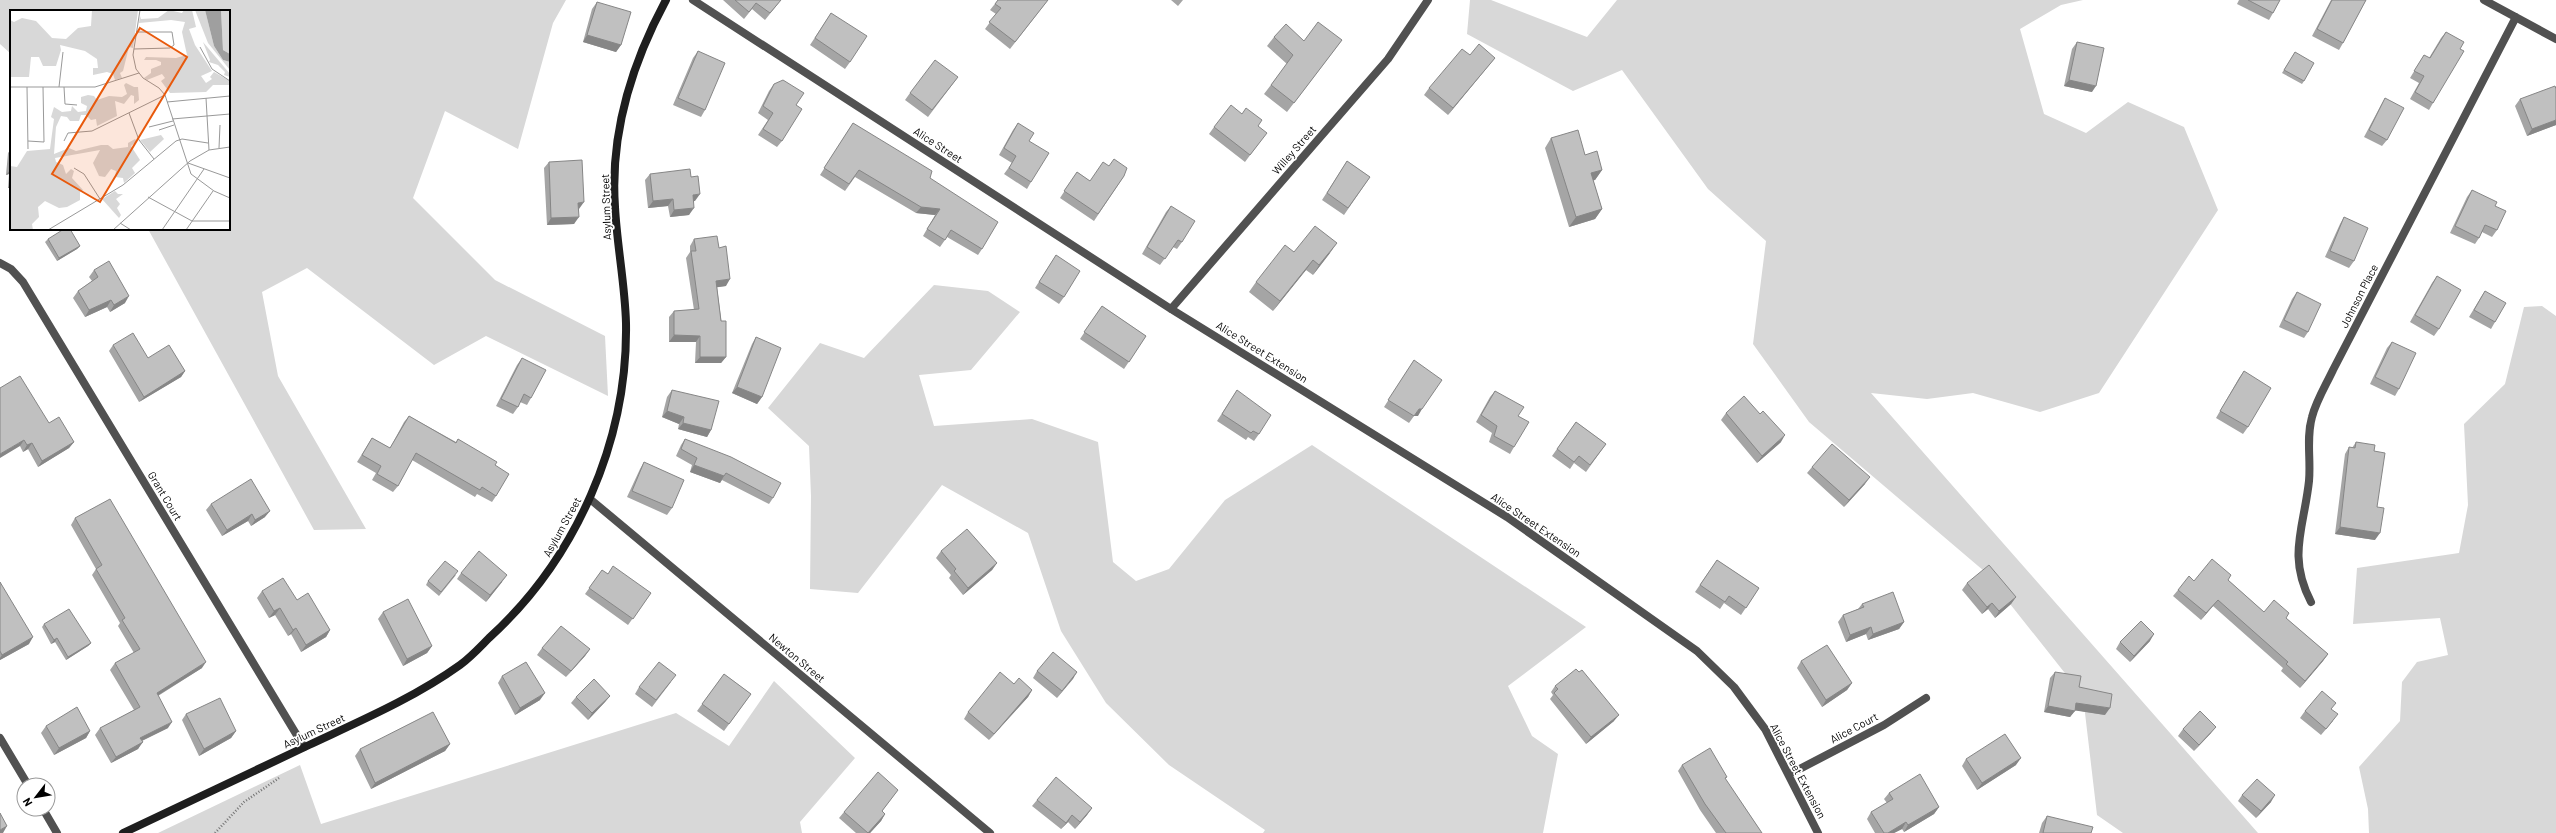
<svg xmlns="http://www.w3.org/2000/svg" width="2556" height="833" viewBox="0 0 2556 833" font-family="Barlow,sans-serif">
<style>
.green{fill:#d8d8d8}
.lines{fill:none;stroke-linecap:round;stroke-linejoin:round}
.path{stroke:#737373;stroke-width:2.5;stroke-dasharray:1 2;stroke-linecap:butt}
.street{stroke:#515151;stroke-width:8}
.secondary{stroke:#1e1e1e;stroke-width:8}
.wall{fill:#a5a5a5}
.shaded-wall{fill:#868686}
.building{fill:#c0c0c0;stroke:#868686}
.labels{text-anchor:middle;stroke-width:3.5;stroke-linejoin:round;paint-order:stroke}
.street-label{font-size:11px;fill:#000;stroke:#fff}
.inset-road{fill:none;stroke:#999;stroke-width:1}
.view{fill:#e8590c;fill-opacity:0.15;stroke:#e8590c;stroke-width:2}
.inset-edge{fill:none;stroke:#000;stroke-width:2}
</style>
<rect width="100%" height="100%" fill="#fff"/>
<!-- green -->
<path class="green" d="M0,0h566l-13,23 -35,126 -73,-38 -32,87 82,82 110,56 3,60 -122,-60 -52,29 -127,-97 -45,24 16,84 88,153 -52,1 -166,-301h81v-218h-218v43l-11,-10z
M1470,0h21l96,37 30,-37h466l-22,5 -41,24 24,85 42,19 42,-31 56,25 34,83 -119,183 -59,19 -67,-19 -46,6 -56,-6 387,440h-135l-26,-18 -14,-119 -99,-125 -175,-149 -56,-78 13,-103 -58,-52 -86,-119 -49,21 -106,-57z
M934,285l54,6 32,21 -49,58 -52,5 15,51 98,-7 66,23 15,120 23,19 33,-12 56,-69 87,-55 274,182 -78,59 24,50 26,18 -15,79h-280l2,-3 -96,-65 -63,-62 -45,-72 -33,-98 -86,-48 -84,108 -48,-4 1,-93 -2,-50 -41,-38 52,-65 44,15z
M2542,306l14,10v517h-187l-1,-24 -9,-42 41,-46 2,-39 15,-20 31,-7 -8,-37 -87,6 4,-56 102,-15 9,-48 -4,-81 41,-40 19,-77z
M774,681l81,77 -55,64 2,11h-644l142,-68 21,59 355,-111 53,33z"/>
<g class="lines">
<!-- path -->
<path class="path" d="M215,833l29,-31 35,-24"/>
<!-- street -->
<path class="street" d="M693,0l478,309 336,208 190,134 37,36 31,42 53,104
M2484,0l72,39
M0,263l11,6 12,13 281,465
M1171,309l217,-250 40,-59
M590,499l400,334
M2311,602c-24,-46 -7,-74 -2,-121 2,-22 -3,-43 3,-64 4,-16 14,-32 21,-47l183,-353
M0,738l28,47
M1790,774l94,-49 42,-27
M43,809l14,24"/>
<!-- secondary -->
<path class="secondary" d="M123,833c62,-29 124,-59 186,-88 51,-24 105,-47 151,-80 11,-8 20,-18 29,-27 87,-79 139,-197 137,-315 -1,-39 -9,-77 -11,-116 -5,-72 17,-144 51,-207"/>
</g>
<!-- wall -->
<path class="wall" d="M723,0h58l-16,20 -13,-11 -8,10z
M998,0h50l-38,49 -25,-20 11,-15 -6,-4z
M1171,0h12l-5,6z
M2239,0h41l-7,13 -4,7 -32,-16z
M2331,0h35l-23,43 -4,7 -27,-14z
M597,2l24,43 -5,7 -33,-10 9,-33z
M831,13l19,49 -5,7 -35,-24z
M2446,32l14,17 -27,54 -4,7 -19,-11 9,-16 -9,-5 14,-23 5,3 12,-20z
M1274,37l30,4 38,-1 -55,72 -23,-18 23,-30 -20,-18z
M2077,42l15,50 -28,-6 8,-37z
M698,51l7,59 -4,7 -28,-12 20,-47z
M2295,52l9,29 -2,3 -20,-11z
M1470,55l25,3 -5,6 -42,51 -24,-20 5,-7z
M958,77l-30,40 -23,-17 5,-7z
M774,84l22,21 -14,36 -5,6 -19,-12 10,-15 -10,-7 11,-22z
M2385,98l2,42 -5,6 -18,-9 17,-32z
M2520,99l36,26 -29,11 -12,-30z
M853,123l77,55 52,71 -4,6 -31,-18 -7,10 -17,-11 12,-21 -19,-2 -61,-36 -10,14 -25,-16z
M1018,123l11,18 2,41 -4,7 -23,-15 8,-11 -13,-8 14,-25z
M1258,126l4,13 -17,23 -36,-28 5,-7z
M1551,138l34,17 17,15 -7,10h-2l9,29 -7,10 -26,8 -24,-79z
M11,149v39h-3l1,-14 -3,1 2,-22z
M1347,161l23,16 -26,38 -22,-15z
M549,162l30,47 -5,15 -27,1 -3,-57z
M1077,172l13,9 34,-5 -30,45 -34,-23z
M650,174l41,3 4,24h-2l-4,14 -19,2 -2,-11 -20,2 -3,-28z
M2472,190l23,16 2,24 -5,7 -10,-5 -3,6 -4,6 -25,-11 17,-36z
M1171,206l11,36 -5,7 -4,-2 -13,18 -18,-11 24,-42z
M2344,217l10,44 -5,7 -24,-11 15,-33z
M48,239l32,7 -3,3 -20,12 -12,-19z
M694,239l32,47 -9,1 9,70 -5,6h-26l1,-21h-27v-25l5,-6 20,-1 -8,-52 4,-6v-6z
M1294,252l36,1 -17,22 -7,-5 -33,41 -24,-19 7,-10z
M1056,255l8,42 -5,7 -24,-16z
M94,270l31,33 -15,9 -3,-5 -22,10 -12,-19 5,-7 14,-10 -3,-4z
M2437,276l2,53 -5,7 -24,-14 22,-39z
M2485,291l10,31 -4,7 -22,-12 12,-20z
M2297,292l11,40 -4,6 -25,-11 13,-28z
M1102,306l44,30 -22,33 -44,-30z
M756,337l6,60 -5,7 -25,-11 20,-49z
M2392,342l7,47 -4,7 -25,-12 17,-36z
M113,345l35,13 37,13 -4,6 -42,25 -30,-51z
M522,358l9,40 -4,7 -7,-3 -2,5 -5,7 -17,-8 21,-41z
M1414,360l4,56h-4l-5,7 -25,-16z
M2244,371l4,56 -5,7 -27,-16 23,-40z
M0,388l49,35 25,19 -5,6 -31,19 -10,-18 -5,3 -3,-6z
M672,390l39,40 -4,7 -29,-8 1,-5 -17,-7 5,-20z
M1237,390l22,44 -5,7 -6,-4 -2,3 -29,-19z
M1495,391l19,56 -4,7 -21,-12 3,-9 -16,-11 14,-25z
M1726,413l55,29 -24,21 -36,-43z
M409,416l47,26 2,-3 37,26 1,31 -4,6 -15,-8 -2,3 -63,-37 -14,26 -5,6 -21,-12 4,-7 -19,-11 15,-24 18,10 14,-26z
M1576,422l30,22 -20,28 -12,-9 -4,6 -18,-13z
M685,439l88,59 -4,6 -47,-24 -2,3 -30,-11 2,-7 -16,-9 5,-11z
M2356,442l18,9 3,56 -2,33 -40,-6 10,-80 4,-7 3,1z
M644,462l28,46 -5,7 -40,-18 13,-28z
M1812,467l53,17 -21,23 -37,-34z
M211,504l54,13 -14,9 -3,-5 -26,15 -16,-26z
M75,518l127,150 -44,28 10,32 -26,13 -4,8 -27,14 -16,-28 5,-7 34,-18 -24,-40 5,-7 19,-10 -16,-27 2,-3 -28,-48 4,-6 -25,-44z
M941,551l56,12 -5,7 -29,25 -14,-17 2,-3 -15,-17z
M1717,560l42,28 -18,27 -17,-12 -4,6 -25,-17z
M602,570l6,4 43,19 -23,32 -43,-31z
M461,573l41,9 -16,20 -29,-23z
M456,575l-17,21 -13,-11 2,-4z
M2228,580l36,32 22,6 42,36 -5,7 -23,27 -19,-17 2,-3 -70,-62 -12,14 -28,-24 5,-6 16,-9z
M0,582l29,62 -29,16z
M1967,583l49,14 -5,7 -16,14 -7,-9 -6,5 -20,-24z
M262,591l35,9 33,30 -4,7 -25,15 -10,-18 -3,2 -13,-21 -6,3 -12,-20z
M1862,604l42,18 -5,7 -31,11 -2,-6 -20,8 -8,-20 5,-7 15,-6z
M383,612l49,34 -5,7 -24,13 -25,-47z
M44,624l47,19 -3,3 -22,14 -11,-18 -4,2 -9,-17z
M2150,641l-20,21 -14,-13 4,-7z
M542,648l48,1 -5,7 -19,21 -29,-22z
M1801,661l51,22 -5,7 -25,17 -25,-39z
M1037,671l40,1 -20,26 -24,-20z
M2055,672l24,15 26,28 -30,-5 -5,7 -26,-5 6,-34z
M724,674l27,20 -27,37 -27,-20z
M502,676l38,24 -25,15 -17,-32z
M671,682l-19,25 -17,-13 4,-7z
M1014,684l18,6 -4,7 -39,43 -25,-21 4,-7z
M1555,686l59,35 -28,23 -36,-45 3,-4 -2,-3z
M610,696l-5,6 -17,18 -17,-17 5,-6z
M2332,709l1,12 -12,14 -21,-17 5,-7z
M186,714l50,17 -5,7 -32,18 -17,-36z
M46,726l44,5 -4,7 -32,17 -13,-22z
M2183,729l28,4 -17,18 -16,-15z
M450,744l-5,7 -74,38 -16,-33 5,-7z
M1966,759l50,6 -39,25 -15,-24z
M1682,765l45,12 -2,2 37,54h-46l-16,-23 -22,-39z
M898,790l-16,21 3,3 -4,7 -11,12h-14l-17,-15 5,-6z
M1889,793l50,14 -5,7 -30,18 -2,-3 -8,4h-19l-8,-14 4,-7 16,-9 -3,-4z
M2242,795l29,7 -15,16 -18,-17z
M1037,800l55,8 -5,7 -12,14 -7,-7 -7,7 -29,-23z
M2047,816l44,17h-52l3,-10z"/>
<!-- shaded-wall -->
<path class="shaded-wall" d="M587,35l34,10 -5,7 -33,-10z
M1495,58l-5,6 -42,51 5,-7z
M2069,80l27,6 -4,6 -28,-6z
M2556,120v5l-29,11 5,-7z
M11,169v2l-2,3 -3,1z
M1602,170l-7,10 -11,3 7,-10z
M11,183v5h-3z
M700,194l-5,7 -7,1 5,-7z
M673,199l-5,7 -20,2 5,-7z
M584,202l-5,7h-6l5,-6z
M921,207l19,2 -5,6 -19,-2z
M694,208l-5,7 -19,2 4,-7z
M1602,209l-7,10 -26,8 7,-10z
M579,217l-5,7 -27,1 4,-7z
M1337,243l-7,10 -17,22 6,-10z
M80,246l-3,3 -20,12 2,-3z
M1313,260l-7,10 -33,41 7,-10z
M730,279l-4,7 -14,2 4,-7z
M129,296l-4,7 -15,9 4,-7z
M111,300l-4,7 -22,10 4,-7z
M674,335l26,1 -4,6h-27z
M700,357h26l-5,6h-26z
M185,371l-4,6 -42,25 5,-5z
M737,387l25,10 -5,7 -25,-11z
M1419,409h3l-4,7h-4z
M667,411l17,6 -5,7 -17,-7z
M683,423l28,7 -4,7 -29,-8z
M1785,435l-4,7 -24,21 5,-7z
M24,440l-4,6 -20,12v-4z
M74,442l-5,6 -31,19 4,-6z
M32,443l-4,6 -5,3 4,-7z
M694,465l30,11 -4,7 -30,-11z
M1870,477l-5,7 -21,23 5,-7z
M270,511l-5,6 -14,9 4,-6z
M252,514l-4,7 -26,15 5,-6z
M2340,527l40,6 -5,7 -40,-6z
M997,563l-5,7 -29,25 5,-7z
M507,575l-5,7 -16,20 4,-7z
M2016,597l-5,7 -16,14 4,-7z
M2218,600l-5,6 -12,14 5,-7z
M1992,603l-4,6 -6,5 5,-7z
M280,608l-5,7 -6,3 5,-7z
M1904,622l-5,7 -31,11 5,-6z
M1871,627l-5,7 -20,8 4,-7z
M296,628l-5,6 -3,2 5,-6z
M330,630l-4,7 -25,15 5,-7z
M2154,634l-4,7 -20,21 4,-6z
M33,637l-4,7 -29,16v-2l2,-3z
M57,638l-2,4 -4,2 3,-4z
M91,643l-3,3 -22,14 2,-3z
M432,646l-5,7 -24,13 4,-7z
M590,649l-5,7 -19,21 5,-6z
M2328,654l-5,7 -23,27 5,-7z
M206,662l-4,6 -50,31 5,-6z
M1077,672l-4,7 -16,19 5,-7z
M1852,683l-5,7 -25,17 4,-7z
M1032,690l-4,7 -39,43 5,-6z
M545,693l-5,7 -25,15 5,-7z
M610,696l-5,6 -17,18 4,-7z
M2076,703l34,5 -5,7 -33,-5z
M2048,706l27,5 -5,6 -26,-5z
M1619,715l-5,6 -28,23 5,-7z
M172,722l-4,6 -33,16 5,-6z
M2216,727l-5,6 -17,18 5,-6z
M90,731l-4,7 -32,17 5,-7z
M236,731l-5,7 -32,18 5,-7z
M143,742l-5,7 -27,14 5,-6z
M450,744l-5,7 -74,38 4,-6z
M2021,758l-5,7 -39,25 5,-7z
M2275,795l-4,7 -15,16 5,-7z
M1939,807l-5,7 -30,18 4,-7z
M1092,808l-5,7 -12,14 5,-7z
M885,814l-4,7 -11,12h-2z
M1072,815l-4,7 -7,7 5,-6z
M1906,822l-4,7 -8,4h-6z
M7,826l-4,7h-3v-3z"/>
<!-- building -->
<path class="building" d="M735,0h46l-11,13 -14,-10 -7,9z
M998,0h50l-33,42 -26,-20 12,-14 -6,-4z
M2248,0h32l-7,13z
M2332,0h34l-23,43 -26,-14z
M597,2l34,10 -10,33 -34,-10z
M831,13l36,23 -17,26 -35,-24z
M1318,22l24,18 -48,63 -23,-18 22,-30 -19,-18 12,-13 18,17z
M2446,32l18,10 -4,7 4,2 -31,52 -18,-11 9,-16 -10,-5 10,-16 6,3z
M2077,42l27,6 -8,38 -27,-6z
M1479,44l16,14 -42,50 -24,-20 33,-39 8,6z
M698,51l27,12 -20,47 -27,-12z
M2295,52l19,11 -10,18 -20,-11z
M935,60l23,17 -26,33 -22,-17z
M783,80l21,13 -8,12 6,4 -20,32 -19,-12 10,-16 -10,-7 11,-22z
M2555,86l1,3v31l-24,9 -12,-30z
M2385,98l19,10 -17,32 -18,-10z
M1231,105l11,9 4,-6 16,12 -4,6 9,7 -17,22 -36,-28z
M853,123l79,48 -2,7 68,44 -16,27 -31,-19 -6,10 -18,-11 13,-20 -19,-2 -62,-37 -10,14 -25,-16z
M1018,123l16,10 -5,8 20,12 -18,29 -22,-14 7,-12 -12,-8z
M1578,130l7,25 12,-4 5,19 -11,3 11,36 -26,8 -25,-79z
M1114,159l13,9 -3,8 -26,38 -34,-23 13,-19 13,9 13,-19 6,4z
M582,160l2,42 -6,1 1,14 -28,1 -2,-56z
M1347,161l23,16 -22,31 -21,-15z
M690,169l1,8 7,-1 2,18 -7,1 1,13 -20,2 -1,-11 -20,2 -3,-27z
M2472,190l25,12 -2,4 11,5 -9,19 -12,-5 -6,13 -24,-12z
M1171,206l24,15 -13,21 -4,-2 -13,19 -18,-12z
M2344,217l24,11 -14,33 -24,-10z
M1315,226l22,17 -18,22 -6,-5 -33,41 -24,-19 29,-37 9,7z
M64,229h6l10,17 -21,12 -11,-19z
M717,236l2,12 7,-2 4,33 -14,2 5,40h5v36h-26v-21l-26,-1v-24l25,-2 -8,-58h5l-2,-12z
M1056,255l24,16 -16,26 -25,-15z
M109,261l20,35 -15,9 -3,-5 -22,10 -11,-19 20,-14 -4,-7z
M2437,276l24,14 -22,39 -24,-14z
M2485,291l21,12 -11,19 -21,-12z
M2297,292l24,12 -13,28 -24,-12z
M1102,306l44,30 -17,26 -45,-30z
M133,333l15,25 21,-13 16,26 -41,26 -31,-52z
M756,337l25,11 -19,49 -25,-10z
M2392,342l24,11 -17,36 -24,-12z
M522,358l24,12 -15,28 -7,-4 -6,13 -17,-8z
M1414,360l28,20 -20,29h-3l-5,7 -26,-16z
M2244,371l27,17 -23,39 -28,-16z
M20,376l29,47 10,-6 15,25 -32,19 -10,-18 -5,2 -3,-5 -24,14v-66z
M672,390l47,11 -8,29 -28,-7 1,-6 -17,-6z
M1237,390l34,25 -12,19 -6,-3 -2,2 -29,-19z
M1495,391l29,16 -6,9 11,6 -15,25 -20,-11 3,-10 -16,-11z
M1744,396l16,18 3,-3 22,24 -23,21 -36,-43z
M409,416l47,27 2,-4 39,23 -2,3 14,9 -13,22 -14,-9 -2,3 -64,-37 -18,33 -21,-12 4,-8 -19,-11 10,-17 18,10z
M1576,422l30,22 -16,21 -11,-9 -5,6 -17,-13z
M685,439l46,18 50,26 -8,15 -47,-25 -2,3 -30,-11 3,-7 -16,-9z
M2356,442l19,3 -1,6 11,2 -8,54 7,1 -4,25 -40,-6 9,-80 6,1z
M1832,444l38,33 -21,23 -37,-33z
M644,462l40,18 -12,28 -40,-17z
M251,479l19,32 -15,9 -3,-6 -25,16 -16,-26z
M110,499l96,163 -49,31 15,29 -32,16 3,4 -27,15 -16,-29 40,-21 -25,-44 25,-14 -18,-29 3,-2 -29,-49 6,-4 -27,-47z
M967,529l30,34 -29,25 -14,-17 2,-2 -15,-18z
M479,551l28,24 -17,20 -29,-22z
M2212,559l19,16 -3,5 36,32 10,-12 15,13 -3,5 42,36 -23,27 -19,-17 2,-2 -70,-62 -12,13 -28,-23 11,-14 5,5z
M1717,560l42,28 -13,20 -17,-12 -4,6 -25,-17z
M445,561l13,10 -17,21 -13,-11z
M1989,565l27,32 -17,14 -7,-8 -5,4 -20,-24z
M613,566l38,27 -18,26 -44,-31 13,-18 6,4z
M283,578l14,22 11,-7 22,37 -24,15 -10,-17 -3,2 -13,-22 -6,3 -12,-20z
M0,582l33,55 -31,18 -2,-4z
M1893,592l11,30 -31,12 -2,-7 -21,8 -7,-20 21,-8 -2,-3z
M408,599l24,47 -25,13 -24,-47z
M69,609l22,34 -23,14 -11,-19 -3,2 -10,-16z
M2141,621l13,13 -20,22 -14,-14z
M561,626l29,23 -19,22 -29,-23z
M1827,645l25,38 -26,17 -25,-39z
M1053,652l24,20 -15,19 -25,-20z
M526,662l19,31 -25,15 -18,-32z
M659,662l17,13 -20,25 -17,-13z
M1576,669l3,3 3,-2 37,45 -28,22 -37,-44 4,-4 -3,-3z
M1000,672l14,12 5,-6 13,12 -38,44 -26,-22z
M2055,672l26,4 -2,11 33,7 -2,14 -34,-5 -1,8 -27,-5z
M724,674l27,20 -22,30 -27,-20z
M594,679l16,17 -18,17 -16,-16z
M2322,691l14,12 -5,6 7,5 -12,15 -21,-18z
M220,698l16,33 -32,18 -18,-35z
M77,707l13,24 -31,17 -13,-22z
M2200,711l16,16 -17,18 -16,-16z
M433,712l17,32 -75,39 -15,-34z
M2005,734l16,24 -39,25 -16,-24z
M1710,748l17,29 -2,1 37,55h-36l-21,-29 -23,-39z
M878,772l20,18 -16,21 3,3 -17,19 -24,-21z
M1920,774l19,33 -31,18 -2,-3 -18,11h-4l-13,-21 22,-13 -4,-6z
M1056,777l36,31 -12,14 -8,-7 -6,8 -29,-23z
M2257,779l18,16 -14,16 -19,-16z
M0,813l7,13 -7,4z
M2047,816l46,11 -2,6h-48z"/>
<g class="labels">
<!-- street labels -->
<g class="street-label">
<text transform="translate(938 145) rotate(33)" y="4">Alice Street</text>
<text transform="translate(1294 150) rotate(-49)" y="4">Willey Street</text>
<text transform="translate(606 207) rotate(-92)" y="4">Asylum Street</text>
<text transform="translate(2359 296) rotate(-63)" y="4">Johnson Place</text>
<text transform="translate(1262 352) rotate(32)" y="4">Alice Street Extension</text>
<text transform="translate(165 496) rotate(59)" y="4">Grant Court</text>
<text transform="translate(1536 525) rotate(34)" y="4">Alice Street Extension</text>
<text transform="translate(562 527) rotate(-61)" y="4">Asylum Street</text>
<text transform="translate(797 658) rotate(40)" y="4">Newton Street</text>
<text transform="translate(1854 728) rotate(-28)" y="4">Alice Court</text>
<text transform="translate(314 731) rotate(-25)" y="4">Asylum Street</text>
<text transform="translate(1798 771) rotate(62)" y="4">Alice Street Extension</text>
</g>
</g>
<!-- overview -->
<g transform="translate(10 10)">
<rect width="220" height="220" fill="#fff"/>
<path d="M82,0h46l-5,38 -4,-1 -6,24 -3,2 2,5 -7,2 -2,-6 -6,-2 -14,3v-7h5l-1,-9 -12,-8 -25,-6 1,5 -5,16h-13l-4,-9h-8l-2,20h-19v-57l4,2 8,-4 14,3 16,17 14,1 12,-11 13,-2zM159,0l13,3 2,-3h8l4,17 -7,2 6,16 17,26 -11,5 5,7 6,-4 -2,-2 4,-5 16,9v4h-17l-7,7 -36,1 -9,-12 4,-3 -3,-4 -15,6 -3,-2 7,-5v-4l10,-4v-3l-5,-2h-12l2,-3 30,1 11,-3 -5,-23 3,-10 -14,-2 -32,3 1,-7 1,3 17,-1zM185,0h10l9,36 9,14 7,2v8l-22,-27zM211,0h8l1,44 -7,-4zM193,32l27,32v3l-6,-2 1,-3 -7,-7 -9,-3 1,-2zM116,73l8,4h4l1,13 -5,4v-8l-3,-1 -7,9 -9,-3 2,15 -20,10 -1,-7 -5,1 -5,-5h-5l-2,6h-9l-3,-4 -6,-1 -5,11 -2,27 15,-6 7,3 25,-6h7l5,4 15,-2v-4l7,-4 2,2 -6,5 9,14 -8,8 3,5 -11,10 -1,-5 -8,-1 1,-6 -5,-2 -6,8 -6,-1 -6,-13 7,-13 -45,8 1,4 7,3 3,9 5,-5 3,2 -2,7 11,12 -3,2v8l-13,7 -8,1 -14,-7 -7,6 1,10 -7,7 1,6h-23v-64l7,1 10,-16 23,-2 4,-30 -3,-2 3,-10 8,5 9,-1 1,-5 6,6 8,-1 1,-5 -6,-3v-6l7,-2 6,1 3,4 12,-4 13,1 5,-3 -3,-9zM151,125l3,4 -14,13 -10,-12zM105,181l3,3h5l-7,5 4,5 -3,4 4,7 -2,3 -17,-19z" fill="#d8d8d8"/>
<path d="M195,0h16l2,40 7,4v8l-7,-2 -9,-14z" fill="#9f9f9f"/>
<path class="inset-road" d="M130,0l-7,45 3,14 7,9 16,10 6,7 26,79 23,17 16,7M190,37l12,22 18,12M124,39l36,-1 4,-3 -2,-13h-36M0,77h85l44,-14M17,77l1,62M49,77l4,-35M54,77l1,17 12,1M196,88l3,52M157,92l63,-6M119,103l10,27 15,19M162,109l58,-5M139,117l24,-6M149,120l15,-5M18,131l16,1 -1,-55M54,131l4,-8 24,-2 73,-36M209,138l1,-23M178,153l42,15M64,158l10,6 16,25M138,187l44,24h38M110,213l11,7M38,220l75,-45 53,-44 6,-2 26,4M103,220l77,-69 19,-11 21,-3M152,220l42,-61M176,220l27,-39"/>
<path class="view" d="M130,18l47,29 -87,145 -48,-28z"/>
<rect width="220" height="220" class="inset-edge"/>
</g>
<!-- north arrow -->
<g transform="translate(36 797) rotate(239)"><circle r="19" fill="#ffffff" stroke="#999999"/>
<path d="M0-3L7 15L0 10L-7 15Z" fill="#000000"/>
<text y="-6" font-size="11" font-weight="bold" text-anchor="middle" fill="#000000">N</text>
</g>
</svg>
